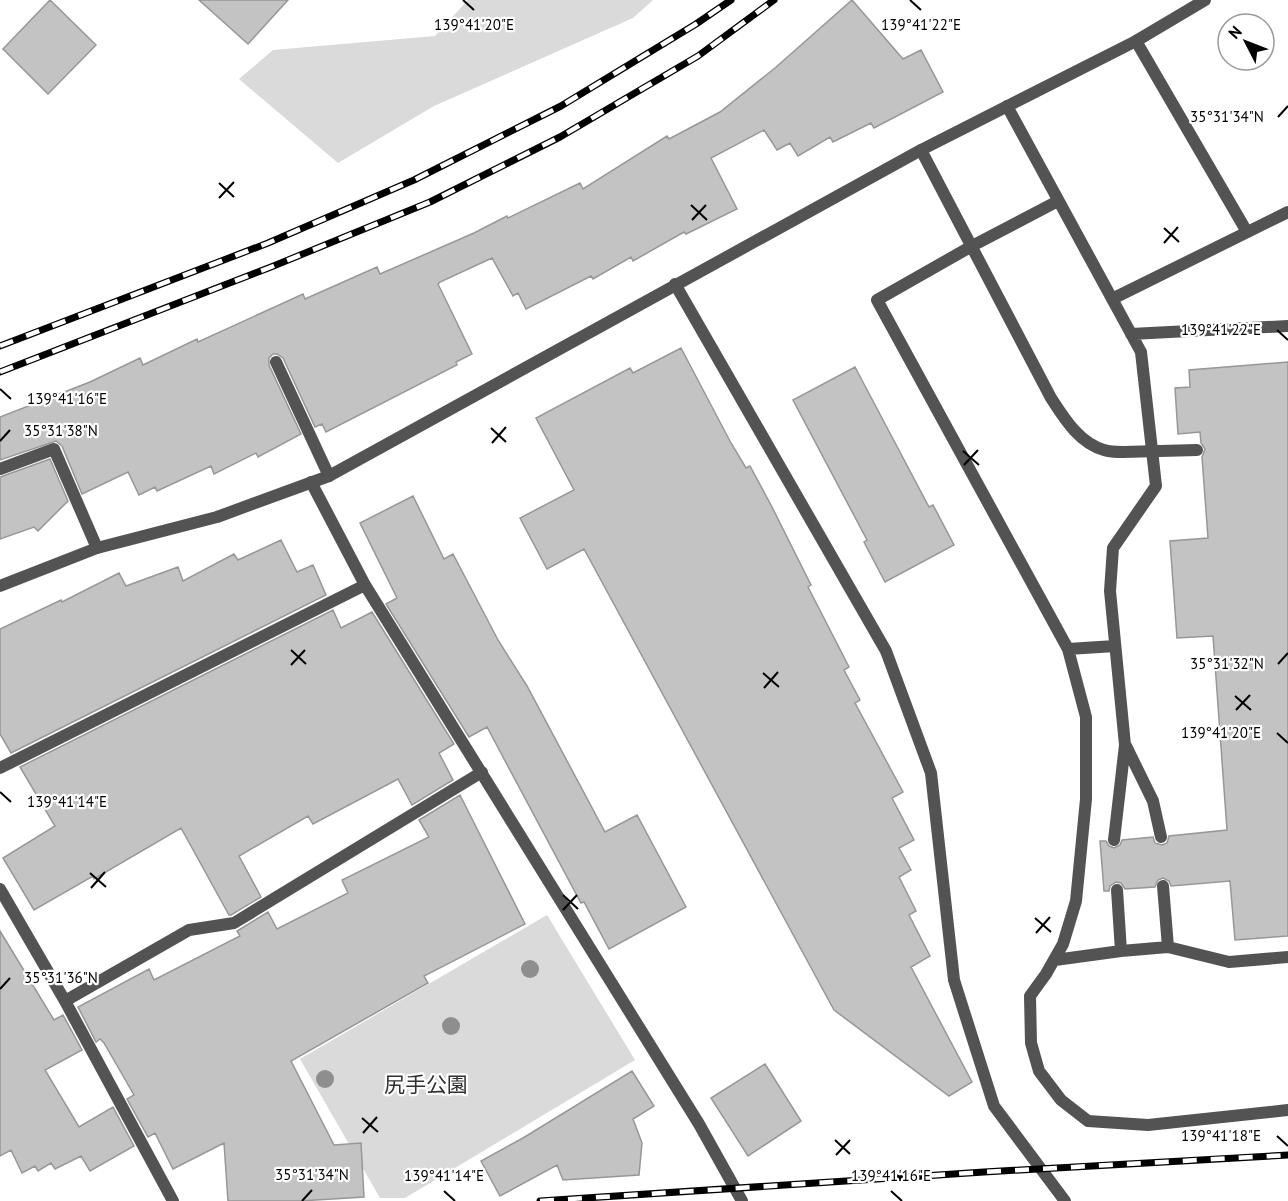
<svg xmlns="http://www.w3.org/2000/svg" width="1288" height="1201" viewBox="0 0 1288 1201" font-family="'PT Sans','Noto Sans JP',sans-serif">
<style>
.green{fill:#dadada}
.building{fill:#c3c3c3;stroke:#979797;stroke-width:1.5}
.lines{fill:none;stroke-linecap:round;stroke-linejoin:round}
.service{stroke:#535353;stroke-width:12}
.minor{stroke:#535353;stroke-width:12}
.tertiary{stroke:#535353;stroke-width:12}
.rail-casing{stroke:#000;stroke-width:7}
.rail{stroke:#fff;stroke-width:4.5;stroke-dasharray:14;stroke-linecap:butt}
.service-bridge{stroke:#535353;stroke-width:12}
.tree{fill:#8e8e8e}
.ticks{fill:none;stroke:#000;stroke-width:2}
.labels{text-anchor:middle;stroke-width:4.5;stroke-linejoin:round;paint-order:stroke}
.park-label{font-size:21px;fill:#313131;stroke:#fff}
.ticks-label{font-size:15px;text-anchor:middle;fill:#000;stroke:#fff;stroke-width:4.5;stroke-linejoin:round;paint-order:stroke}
</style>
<rect width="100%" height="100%" fill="#fff"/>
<!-- green -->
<path class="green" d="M468,0h185l-20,18 -199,88 -96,57 -99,-84 34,-29 162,-14z
M547,915l88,145 -230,138h-25l-80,-139z"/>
<!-- building -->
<path class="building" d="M50,0l46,45 -48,49 -45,-45z
M199,0h89l-40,44z
M852,0l51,59 18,-9 22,42 -69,36 -3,-5 -38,19 -3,-5 -32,19 -8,-13 -13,7 -13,-20 -53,28 26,51 -51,25 -2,-2 -51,29 -2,-4 -38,22 -2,-3 -65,33 -8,-16 -5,3 -21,-38 -52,24 -2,2 34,70 -16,8 1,3 -131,67 -4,-8 -7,3 -32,-69 -6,-4h-4l-4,4v7l32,69 -43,23 -2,-4 -42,21 -3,-8 -54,25 -2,-4 -16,8 -11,-23 -46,22 -20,-48 -6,-5 -56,19v-43l90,-35 50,-24 3,7 54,-26 1,3 105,-48 2,5 72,-32 3,7 94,-41 33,-17 1,2 72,-35 3,6 84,-53 2,3 51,-27 55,-44z
M681,348l50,95 15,25 4,-2 22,41 39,78 -3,2 41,80 -5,3 16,30 -5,3 48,89 -11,6 22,42 -15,8 12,22 -12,7 17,34 -7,4 21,41 -19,11 61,115 -23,14 -115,-86 -250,-461 -37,20 -27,-51 54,-28 -38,-72 94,-50 3,5z
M1288,362v574l-53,4 -5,-59 -59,5 -2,-5 -6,-3 -5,2 -3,7 -30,2 -4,-6 -5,-1 -6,4 -1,5h-5l-4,-50h6l3,5 5,2 6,-3 2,-5 31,-3 2,6 7,2 5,-2 2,-7 58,-6 -14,-194 -36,2 -7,-97 38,-3 -6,-81 3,-8 -4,-6 -1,-11 -22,2 -3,-46 15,-1 -1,-17z
M855,367l74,140 4,-2 21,40 -69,37 -21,-40 3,-2 -74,-140z
M50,459l18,42 -30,30 -4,-4 -34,12v-62z
M413,496l31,63 9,-5 45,86 29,46 78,146 32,-17 49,92 -77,42 -25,-47 -3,1 -94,-176 -18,10 -83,-133 11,-6 -37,-75z
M281,540l16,32 16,-7 13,30 -315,158 -11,-19v-105l61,-29 1,2 57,-29 7,13 52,-19 5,14 51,-27 4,6z
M333,610l8,18 31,-16 82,132 -15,9 14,27 -41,25 -14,-26 -85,45 -5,-8 -69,40 22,41 -30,18h-2l-48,-87 -87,51 -1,-3 -59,34 -31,-52 52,-32 -35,-59z
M460,795l65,129 -101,52 4,7 -137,78 43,84 27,-2 3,54 -64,4h-72l-4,-58 -51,26 -18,-36 -7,4 -21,-38 7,-4 -30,-52 -4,-4 -4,3 -18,-35 71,-38 5,11 86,-44 -3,-5 31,-19 9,17 71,-36 -6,-13 87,-43 -10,-17z
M0,931l54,89 9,-5 19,35 -37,20 34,57 34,-20 21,39 -44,25 -9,-15 -26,13 -4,-6 -13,8 -3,-5 -13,7 -11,-23 -11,6z
M765,1064l36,57 -53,35 -37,-58z
M632,1071l22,35 -21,13 9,24 -3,32 -76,5 -6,-15 -57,31 -19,-35 42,-23z"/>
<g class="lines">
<!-- service -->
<path class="service" d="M1136,41l111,191
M1007,106l134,246 15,134 -43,62 -3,43 15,154 -11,95
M921,150l130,248c13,20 28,45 53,52 6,2 13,2 19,2
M1058,201l-86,45 -95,54 191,349 18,68v82l-10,102 -13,43 -17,30 -16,22 1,47 8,28 22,29 27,21 60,4 140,-15
M1112,299l176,-87
M1131,334l157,-8
M276,362l53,114
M0,469l54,-20 43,99
M311,482l54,103 334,539 43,77
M1068,649l47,-3
M1126,746l27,55 8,36
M0,768l365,-183
M0,889l65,112 108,200
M1168,947l61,15 59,-5
M1121,951l47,-4 -5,-61
M1055,960l66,-9 -4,-61
M65,1001l124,-71 45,-7 248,-151"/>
<!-- minor -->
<path class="minor" d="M675,284l211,367 45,122 23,207 40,126 71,95"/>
<!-- tertiary -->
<path class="tertiary" d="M0,586l97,-38 120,-31 112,-41 592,-326 215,-109 69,-41"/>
<!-- rail casing -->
<g class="rail-casing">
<path id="rail" d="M0,346l268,-103 146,-63 147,-74 135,-82 35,-24
M0,372l271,-105 159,-65 130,-65 138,-81 76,-56
M540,1201l444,-29 304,-17"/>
</g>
<!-- rail -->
<use href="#rail" class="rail"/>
<!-- service-bridge -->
<path class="service-bridge" d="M1123,452l74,-2"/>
</g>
<!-- trees -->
<g class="tree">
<circle cx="530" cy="969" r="9"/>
<circle cx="451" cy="1026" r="9"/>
<circle cx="325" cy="1079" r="9"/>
</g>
<!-- ticks -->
<path class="ticks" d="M463,0l11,10M910,0l11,10M1278,117l10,-11M219,183l15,14M219,198l15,-16M691,205l16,15M692,220l14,-15M1164,228l15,14M1164,243l14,-16M1277,330l11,10M0,389l11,10M491,428l15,14M0,441l10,-11M492,443l14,-16M963,451l16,14M964,465l14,-15M291,650l15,14M1278,664l10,-11M291,665l14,-15M763,673l16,14M764,688l14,-16M1235,696l16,14M1236,710l14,-15M1277,733l11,10M0,792l11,10M90,873l16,14M91,888l14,-16M563,895l15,14M563,910l14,-15M1035,918l16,14M1036,933l14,-16M0,989l10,-11M362,1118l16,14M363,1133l14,-16M1277,1136l11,10M835,1140l15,14M836,1155l14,-15M444,1191l11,10M891,1191l11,10M302,1201l10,-11"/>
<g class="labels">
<!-- park labels -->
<g class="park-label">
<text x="426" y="1092">尻手公園</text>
</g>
</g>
<g class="ticks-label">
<text x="474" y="30">139°41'20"E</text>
<text x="921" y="30">139°41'22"E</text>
<text x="1227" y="122">35°31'34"N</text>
<text x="1221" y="335">139°41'22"E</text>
<text x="67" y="404">139°41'16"E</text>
<text x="61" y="436">35°31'38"N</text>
<text x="1227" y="669">35°31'32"N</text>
<text x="1221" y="738">139°41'20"E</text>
<text x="67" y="807">139°41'14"E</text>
<text x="61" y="983">35°31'36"N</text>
<text x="1221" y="1141">139°41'18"E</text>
<text x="312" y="1180">35°31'34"N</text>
<text x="444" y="1181">139°41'14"E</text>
<text x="891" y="1181">139°41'16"E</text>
</g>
<!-- north arrow -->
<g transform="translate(1246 42) rotate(312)"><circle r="28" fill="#ffffff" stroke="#999999" stroke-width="1.5"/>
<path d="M0-4.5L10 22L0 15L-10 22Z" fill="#000000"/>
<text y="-9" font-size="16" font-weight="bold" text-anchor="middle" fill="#000000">N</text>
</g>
</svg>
